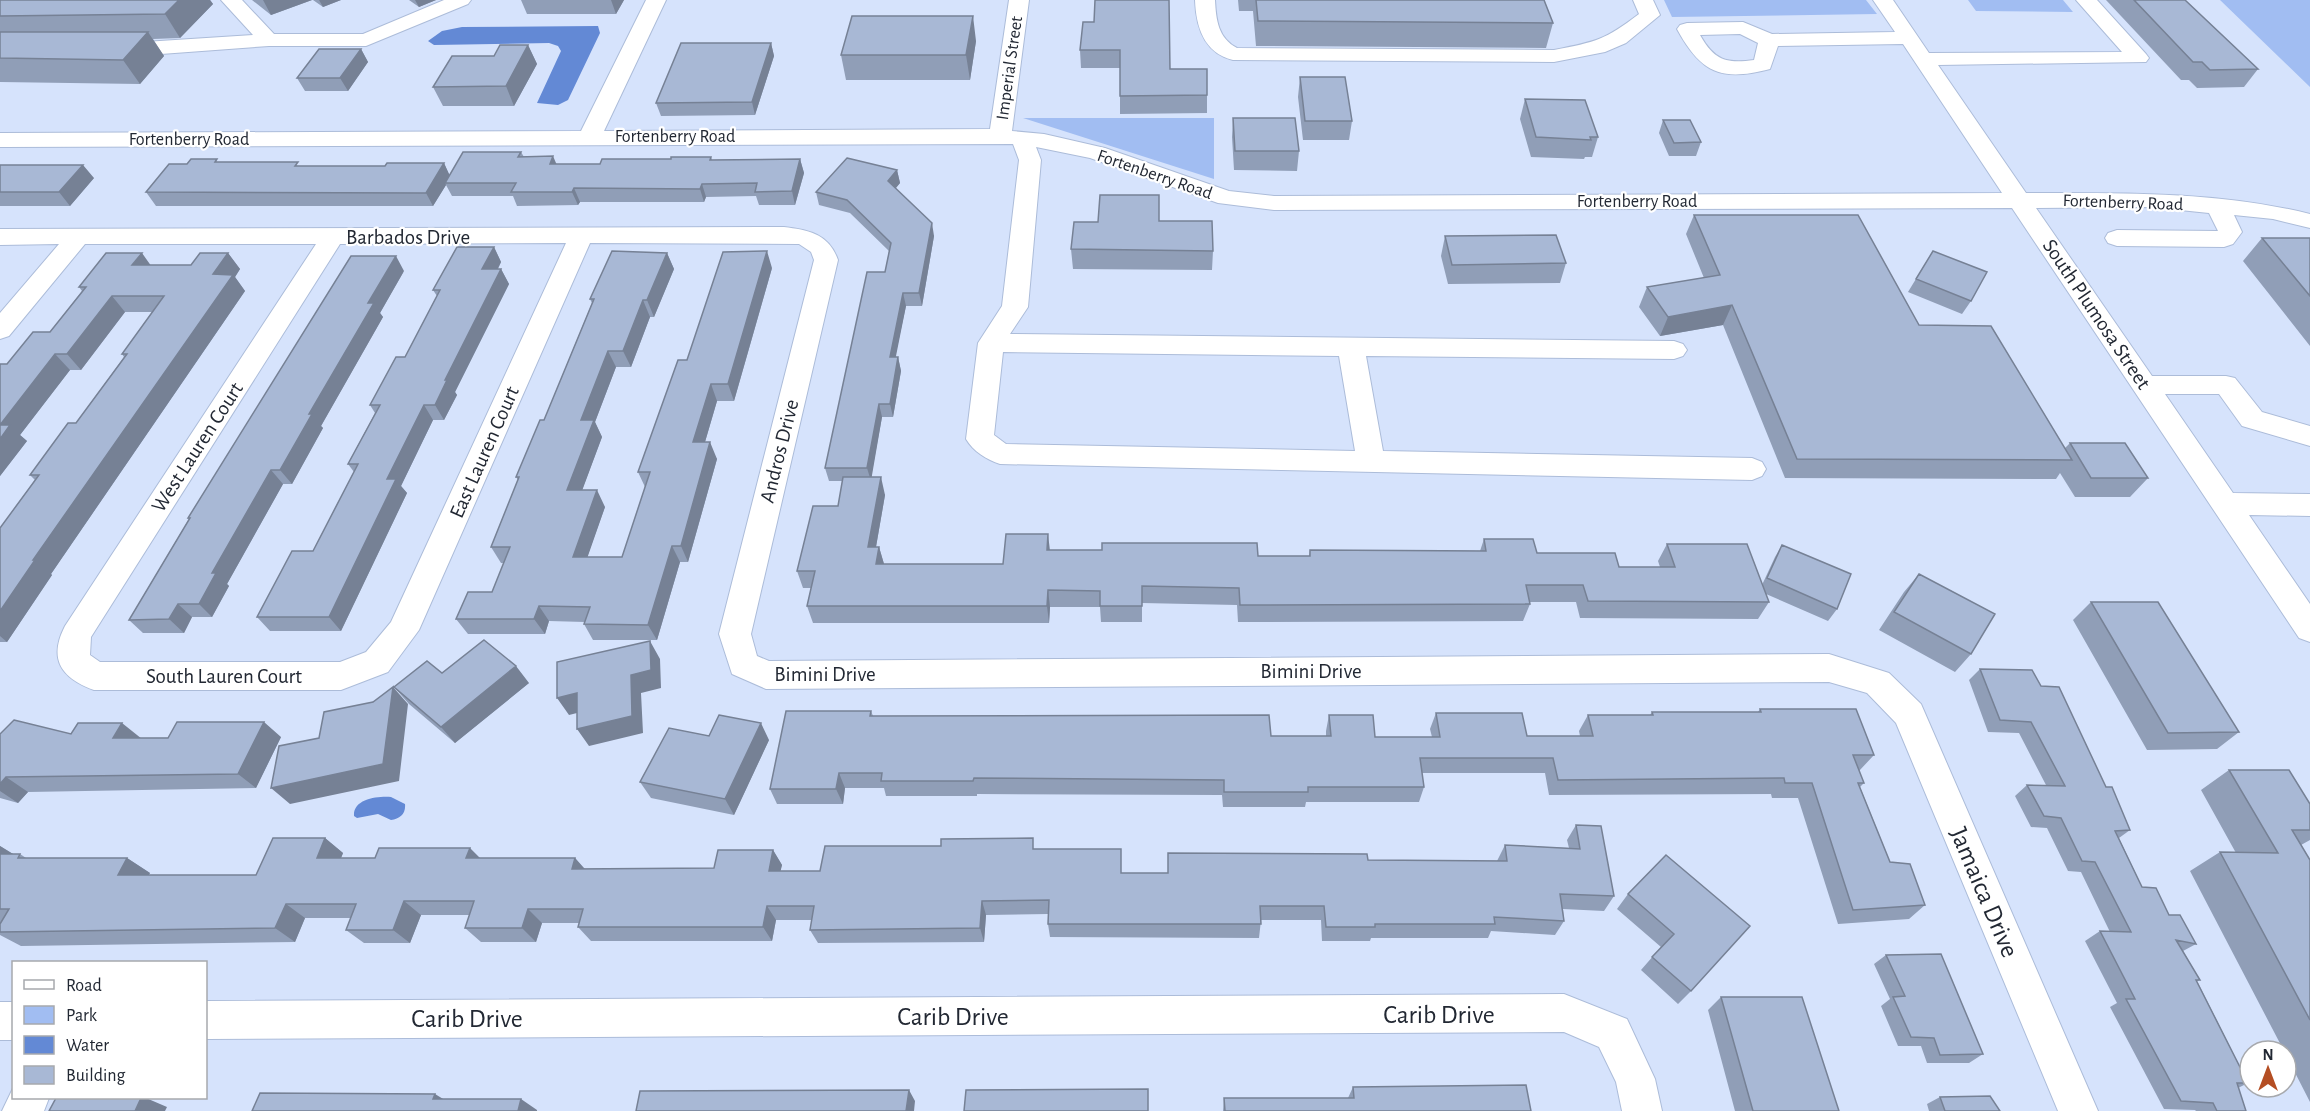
<svg xmlns="http://www.w3.org/2000/svg" width="2310" height="1111" viewBox="0 0 2310 1111" font-family="'Alegreya Sans',sans-serif">
<style>
.green{fill:#a1bdf2}
.water{fill:#6389d5}
.lines{fill:none;stroke-linecap:round;stroke-linejoin:round}
.minor-casing{stroke:#acbcd9;stroke-width:2}
.minor{fill:#fff;fill-rule:evenodd}
.wall{fill:#909eb7}
.shaded-wall{fill:#768195}
.building{fill:#a8b8d5;stroke:#768195;stroke-width:1.5}
.labels{text-anchor:middle;stroke-width:4.5;stroke-linejoin:round;paint-order:stroke}
.far-street-label{font-size:18px;fill:#222833;stroke:#fff}
.street-label{font-size:21px;fill:#222833;stroke:#fff}
.near-street-label{font-size:26px;fill:#222833;stroke:#fff}
</style>
<rect width="100%" height="100%" fill="#d6e3fc"/>
<!-- green -->
<path class="green" d="M1664,0h202l11,14 -205,3z
M1968,0h95l10,12 -97,-1z
M2220,0h90v87z
M1023,118h191v61z"/>
<!-- water -->
<path class="water" d="M598,26l2,7 -32,67 -10,5 -21,-2 24,-52 -3,-5 -9,-3 -115,2 -6,-4 14,-10 20,-4z
M391,797l14,7c1,10 -5,15 -14,16l-13,-6 -21,4 -3,-2c-1,-17 23,-20 37,-19z"/>
<g class="lines">
<!-- minor casing -->
<g class="minor-casing">
<path id="minor" d="M221,0h21l32,34h89l81,-34h27l-3,4 -102,42h-97l-108,8 -48,-2 -3,-4 3,-4 140,-9z
M646,0h20l-62,131 386,-2 19,-129h20l-17,131 32,3 61,14 124,43 45,5 728,-3 -99,-149 -125,2 -8,23c-49,13 -69,4 -93,-40l3,-4 7,-2 56,-1 29,12 123,-2 -22,-32h20l36,53 193,-1 -46,-52h21l49,54 3,4 -3,4 -208,3 88,128c95,0 191,-2 284,21v14l-37,-9 -39,-4 8,17 -9,12 -9,3 -107,-1 -9,-3 -3,-5 3,-5 9,-3 101,1 -9,-18 -58,-6 -115,1 116,168h74l9,2 27,34 48,14v20l-68,-20 -23,-32h-54l68,99 77,1v22l-61,-1 61,89v38l-11,-4 -287,-430 -738,2 -56,-7 -128,-45 -54,-11 5,13 -13,147 -18,27 664,7 9,3 4,6 -4,6 -9,3 -308,-3 17,95 369,7 10,4 4,7 -4,7 -10,4 -752,-16c-13,-4 -27,-13 -34,-25l12,-96 24,-37 17,-146 -6,-16 -1013,3v-14l581,-2zM1740,34l18,9 -4,17c-28,4 -40,0 -54,-25zM1003,352l336,4 16,95 -349,-7 -12,-9z
M1195,0h20c1,20 3,38 22,48l317,2c42,-8 51,-10 85,-36l-6,-14h20l7,15 -34,28 -21,9 -51,10 -321,-2c-29,-7 -37,-33 -38,-60z
M784,227c25,3 45,7 54,33l-87,374 6,22 12,5 1060,-7 60,19 32,31 177,407h-40l-162,-388 -29,-30 -38,-11 -1063,7 -34,-15 -13,-40 95,-374 -3,-8 -12,-8 -209,-1 -171,387 -31,42 -47,18h-247c-33,-12 -46,-31 -29,-64l251,-382h-231l-76,92 -9,3v-26l59,-69 -59,1v-16zM566,243l-175,379 -25,30 -26,10h-240l-10,-7 1,-18 249,-393z
M1564,994l63,25 28,60 7,32h-40l-6,-29 -17,-35 -35,-15 -1358,7v-38z
M0,1002h14v38h-14z
M14,1086v12h35l-5,13h-42z"/>
</g>
<!-- minor -->
<use href="#minor" class="minor"/>
</g>
<!-- wall -->
<path class="wall" d="M0,0h210l3,4 -33,34 -27,1 11,17 -24,28 -140,-2z
M252,0h60l-41,15z
M313,0h28l-18,7z
M409,0h27l-17,7z
M521,0h103l-8,14h-89z
M1238,0h306l9,23 -7,25 -290,-2 -3,-35h-14z
M2106,0h79l73,69 -14,18 -47,1 -8,-8h-8z
M1169,13l1,56 37,26v18l-87,1v-46h-39l-1,-18z
M976,41l-6,39h-124l-5,-25z
M771,43l3,13 -19,59 -94,1 -5,-13z
M528,45l9,19 -23,42h-71l-10,-19 61,-31z
M361,49l7,13 -20,29h-43l-8,-13z
M1300,77l52,44 -3,19h-46l-5,-43z
M1525,99l73,38 -6,20h-7l-1,2 -53,-2 -11,-38z
M1233,118l66,33 -2,20 -63,-1 -2,-33z
M1663,120l38,22 -5,14h-27l-10,-23z
M521,152l3,5 33,7h43l111,-7 1,3 88,-1 4,14 -9,32h-36l-3,-9 -50,1 -2,5h-124l-2,3 -61,1 -4,-10h-61l-6,-11 -13,21h-277l-10,-14 41,-28 33,-2 80,4h85l59,-3 5,12z
M0,165l94,13 -24,28h-70z
M897,170l3,13 -5,6 39,47 -12,70h-16l-11,51h3l3,14 -8,46h-11l-11,60 14,18 -9,52h3l5,17h119l47,-14 208,6h51l1,-6 170,1 4,-12 53,14 82,14h41l-2,-6 9,-17 95,41 13,-28 7,-12 55,64 -9,12 -62,-27 3,8 -11,17 -178,-1 -4,-16h-46v2l-7,17 -285,1 -1,-17 -95,-2v19h-41l-1,-15h-50l-1,16h-236l-6,-17 4,-18h-8l-6,-17 41,-65 5,-25h-14l-4,-13 60,-196 4,-21 -39,-38 -31,-8 -3,-13z
M1694,215l225,110 146,123 5,-5 78,35 -18,19h-55l-15,-24 -4,6 -271,-1 -62,-153 -63,11 -21,-29 8,-20 57,-9 -18,-44z
M1098,222l115,29 -1,19 -139,-1 -2,-20z
M1445,236l121,27 -6,20 -112,1 -7,-28z
M2262,238h48v108l-67,-85z
M494,247l7,15 -3,7h3l8,15 -54,108 2,3 -13,25h-11l-32,66 6,7 -66,138h-71l-13,-14 56,-66 41,-79 -6,-8 27,-51 -5,-8 35,-48 32,-61 -4,-6z
M1933,251l38,50 -9,13 -54,-22z
M228,253l12,16 -5,8 10,14 -194,283 1,1 -45,67h-7v-114l35,-48 -5,-5 46,-52 48,-66 -2,-3 30,-42h-27l-44,58h-11l-50,65 7,6 -27,35v-112h7l43,-32 32,-41 -3,-4 72,-22h40z
M667,253l7,16 -20,48h-4l-19,50h-15l-21,55 7,15 -20,53 23,17 -18,50h35l23,-70 -7,-15 49,-112 85,-92 -38,133h-17l-12,41 12,17 -29,103h-8l-23,78h-64l-9,-16 1,-2 -36,-1 -4,13h-77l-12,-15 36,-27 12,-29h-3l-10,-16 27,-67 -2,-3 28,-57 48,-117 -2,-4z
M404,271l-24,42 3,4 -62,109 2,2 -31,56h-9l-56,100 2,2 -17,31h-20l-8,16h-41l-14,-13 60,-101 -1,-1z
M1919,574l52,80 -16,18 -76,-42 25,-38z
M2091,602l148,130 -22,17 -70,1 -74,-130z
M1980,669l61,17 65,101 24,43 -11,8 23,49 54,57 -13,7 17,29 -3,1 51,102 -10,5 8,23h-50l-1,-1 -31,-1 -54,-102 7,-4 -32,-62 15,-10 10,1 -29,-60 -13,-1 -21,-43 -16,-1 -16,-31 12,-11h19l-27,-52 -31,-1 -19,-52z
M442,673l87,10 -74,60 -46,-39 -15,-17z
M1760,709l114,46 -15,16 5,12 -4,4 30,75 35,43 -16,14 -71,5 -40,-126h-26l-1,-4 -222,1 -4,-22h-123l2,14 -5,15h-113l-1,5h-82l-1,-12 -245,-1v2h-91l-2,-8h-39l-2,16h-66l-7,-15 101,-78 2,5 398,20h55v-5l3,-16 46,22h57l-2,-8 6,-16 91,23h53l-1,-5 9,-16h62l2,-3h106z
M0,734h71l70,4 140,-1 -25,51 -228,4 -10,11 -18,-5z
M709,736l60,4 -35,75 -83,-17 -11,-16z
M2229,770l81,34v36l-9,5 9,15v242l-24,-47v-4h-2l-94,-180 30,-19 16,1 -35,-63z
M1576,825l38,71 -10,15 -41,-2 1,12 -9,14 -64,-4 -3,7h-117l-1,3h-48l-1,-21h-60l-2,18 -209,-1 -2,-13v-10l-62,1 -2,27 -166,1 -8,-13 2,-10h-36l-4,21h-181l-13,-14 1,-4h-37l-6,19h-55l-16,-14 5,-13h-49l-11,28h-46l-18,-13 5,-12h-46l-10,24 -274,4 -21,-11v-89l13,8h7l6,4h101l23,15 -2,2h108l69,-37 18,15 -2,5h234l10,11 129,-1 59,-18 9,15 -2,6h40l215,-22 87,24h46l200,-13 129,1 8,-16 64,3 -2,-8z
M1666,855l25,136 -13,13 -37,-34 20,-23 -44,-38 11,-15z
M1886,955l97,99 -14,9h-42l-6,-17h-23l-17,-40 9,-7 -16,-35z
M1721,997l118,114h-104l-27,-101z
M1353,1087l178,24h-308l1,-13h124z
M1940,1097l60,14h-71l-2,-7z"/>
<!-- shaded-wall -->
<path class="shaded-wall" d="M179,0h31l3,4 -33,34 -15,-24z
M263,0h49l-41,15z
M319,0h22l-18,7z
M415,0h21l-17,7z
M611,0h13l-8,14z
M973,16l3,25 -6,39 -4,-25z
M148,32l16,24 -24,28 -17,-24z
M771,43l3,13 -19,59 -3,-13z
M528,45l9,19 -23,42 -8,-20z
M361,49l7,13 -20,29 -8,-13z
M553,156l6,14 -9,-6z
M800,159l4,14 -9,32 -3,-14z
M444,163l6,13 -5,7 1,2 -13,21 -7,-13z
M83,165l11,13 -24,28 -11,-14z
M897,170l3,13 -10,12 -2,-14z
M702,184l4,13 -2,5 -4,-13z
M574,188l6,14 -2,3 -6,-13z
M932,223l2,13 -12,70 -3,-13z
M494,247l7,15 -11,22 -8,-15z
M767,251l5,17 -38,133 -6,-17z
M142,253l12,17 -22,-5z
M228,253l12,16 -5,8 10,14 -194,283 1,1 -45,67 -7,-6v-25l213,-337z
M667,253l7,16 -20,48 -7,-17z
M396,256l8,15 -24,42 3,4 -62,109 2,2 -31,56 -12,-14 88,-167z
M501,269l8,15 -54,108 2,3 -13,25 -9,-15 10,-25z
M903,293l3,13 -13,65 -3,-14z
M112,296l13,16 -44,58 -14,-16z
M643,300l7,17 -19,50 -8,-16z
M1732,305l-9,20 -63,11 8,-19z
M608,351l8,16 -21,55 7,15 -26,70 -9,-17 14,-70z
M55,354l15,16 -50,65 7,6 -27,35v-51z
M898,357l3,14 -8,46 -3,-13z
M711,384l6,17 -17,58 -7,-17z
M879,404l3,13 -11,64 -4,-13z
M424,405l9,15 -32,66 6,7 -66,138 -12,-14 58,-138z
M710,442l7,17 -29,103 -7,-16z
M271,470l12,14 -56,100 2,2 -17,31 -13,-13 13,-31z
M881,477l4,18 -12,69 -5,-17z
M597,490l8,17 -23,66 -9,-16z
M1048,534l2,17 -3,-1z
M672,546l8,16 -23,78 -9,-15z
M879,547l5,17h-8z
M1048,590l2,17 -1,16 -2,-17z
M178,604l14,13 -8,16 -15,-14z
M539,606l10,15 -4,13 -11,-15z
M650,641l10,18 1,29 -20,5 2,40 -54,13 -12,-17 54,-54z
M516,666l13,17 -74,60 -14,-16z
M393,687l15,17 -9,77 -109,23 -19,-16z
M577,693l12,17 -20,5 -12,-17z
M264,722l17,15 -25,51 -18,-14z
M122,723l20,16 -29,-1z
M761,723l8,17 -35,75 -9,-16z
M839,773l6,15 -2,16 -7,-15z
M6,777l22,15 -10,11 -18,-12v-7z
M325,838l18,15 -8,20 -18,-15z
M0,846l13,8 -13,13z
M470,848l15,15 -19,-5z
M773,850l9,15 -5,21 -8,-15z
M127,858l23,15 -9,16 -23,-14z
M575,858l13,15 -16,-4z
M404,901l17,14 -11,28 -17,-13z
M982,901l4,14 -2,27 -4,-14z
M286,904l19,14 -10,24 -20,-14z
M767,906l9,14 -4,21 -9,-14z
M528,909l14,14 -6,19 -14,-14z
M909,1090l6,11 -1,10h-8z
M435,1094l18,11 -20,-6z
M141,1098h5l21,9 -2,4h-30z
M521,1099l16,11v1h-19z"/>
<!-- building -->
<path class="building" d="M0,0h179l-14,14 -165,2z
M1095,0h74l1,69h37v26l-87,1v-46h-40l3,-28h11z
M1256,0h288l9,23 -295,-2z
M2134,0h51l73,69 -48,1 -8,-8h-9z
M852,16h121l-7,39h-125z
M0,32h148l-25,28 -123,-2z
M681,43h90l-19,59 -96,1z
M500,45h28l-22,41 -73,1 19,-31h42z
M319,49h42l-21,29h-43z
M1300,77h45l7,44h-47z
M1525,99l60,1 13,37h-8l1,3 -55,-3z
M1233,118h62l4,33h-64z
M1663,120h27l11,22 -27,1z
M463,152h58l-3,5 35,-1 -3,8h50l2,-5h69v-2h40l-1,3 90,-1 -8,32 -37,1 2,-9 -55,1 -2,5 -126,-1 -2,4h-61l5,-9h-71z
M847,158l50,12 -9,11 44,42 -13,70h-16l-13,64h8l-8,47h-11l-12,64h-42l42,-196h18l6,-29 -44,-43 -31,-8z
M191,159h26l-2,3h83l-3,4h90l2,-3h57l-18,30 -280,-1 23,-28h18z
M0,165h83l-24,27h-59z
M1100,195h59v26h53l1,30 -142,-2 3,-27h24z
M1694,215h164l61,110 72,1 81,134 -275,-1 -65,-154 -64,12 -21,-30 73,-12z
M1556,235l10,28 -114,2 -7,-29z
M2262,238h48v58z
M457,247h37l-12,22h19l-56,111h2l-12,25h-11l-37,74h9l-67,138h-72l35,-66h21l45,-87h-10l32,-59h-10l26,-48h9l35,-67h-7z
M612,251l55,2 -20,47h-4l-20,51h-15l-27,69h13l-27,70h30l-24,67h49l28,-85h-12l40,-112h9l36,-108 44,-1 -39,133h-17l-18,58h17l-29,104h-9l-24,79 -64,-1 6,-17 -51,-1 -5,13h-78l12,-27h24l18,-45h-19l28,-70h-3l24,-57h4l50,-121h-4z
M1933,251l54,21 -16,29 -55,-22z
M106,253h36l-10,12h59l9,-12h28l-15,21 20,1 -200,285h2l-35,51v-83l39,-53h-9l38,-52h8l51,-69h-5l42,-58h-52l-45,58h-12l-55,71v-61h7l26,-32h17l36,-45h-7z
M351,256h45l-28,47h6l-65,111h3l-32,56h-9l-59,103h4l-17,31h-21l-9,15 -40,1 61,-102h-2z
M0,425h10l-10,14z
M2070,443h55l23,35h-57z
M843,477h38l-13,70h11l-3,17h127l3,-30h42l-1,16h55v-7h155l1,13h52v-6l176,1 -2,-12h49l4,14h78l4,14h56l-8,-23h80l22,58 -181,-1 -5,-16h-57l4,19 -290,1 -1,-17 -97,-2v20h-42v-15l-52,-1 -1,16h-240l8,-35h-18l16,-65h25z
M1782,545l69,29 -14,35 -70,-31z
M1919,574l76,40 -24,40 -77,-42z
M2091,602h67l81,130 -71,1z
M484,640l32,26 -75,61 -47,-40 33,-26 15,12z
M650,641l1,29 -20,5 1,41 -55,13v-36l-20,5v-36z
M1980,669l52,1 9,16 18,1 47,100h6l18,43 -15,1 27,56 14,1 13,27h11l16,29 -20,-4 24,40h-4l52,103h-11l9,28h-29l-4,-8 -32,-2 -55,-102h9l-35,-68 31,1 -36,-70 -13,-1 -21,-43 -17,-2 -17,-31 38,1 -34,-64 -31,-2z
M393,687l-10,77 -112,24 8,-42 40,-8 5,-26 49,-10z
M1760,709h96l18,46h-21l11,28h-6l32,79 20,2 15,41 -72,5 -41,-127h-27l-1,-5 -226,2 -5,-22h-133l4,29h-116v5h-84v-12l-250,-2 -1,3h-92l1,-8h-43l-3,16h-66l16,-78h85l-1,5 399,-1 2,21h60l-2,-21h44l2,22h65l-4,-24h86l5,23h66l-5,-21h65l-1,-3h109z
M719,715l42,8 -36,76 -85,-17 29,-54 40,8z
M14,720l57,14 7,-11h44l-9,15h55l9,-16h87l-26,52 -232,3 -6,7v-50z
M2229,770h60l21,34v26h-18l18,30v160l-90,-168 58,1z
M1576,825l25,1 13,70 -54,-2 4,27 -70,-4 1,7h-120v3h-49l-2,-21h-64l1,18h-213l1,-24 -67,1 -2,27 -170,2 4,-24h-47l-4,21h-185l5,-18h-55l-6,19h-57l9,-27h-70l-11,29h-47l10,-26h-70l-11,24 -275,4v-8l9,-15h-9v-55h20l-2,4h109l-9,17h138l17,-37h52l-8,20h58l4,-10h91l-4,10h109l-3,11 142,-1 4,-18h55l-4,21h51l5,-25h116v-7l92,-1v11h88v24h47v-20l199,1 1,6 139,1 -2,-16 75,4z
M1666,855l84,71 -59,65 -39,-34 22,-23 -46,-40z
M1941,954l42,100 -43,1 -6,-17 -23,-1 -18,-40 12,-1 -19,-41z
M1721,997h81l37,114h-86z
M1526,1085l5,26h-306l-1,-13h130l-1,-11z
M1148,1089v22h-184l2,-21z
M909,1090l-3,21h-270l4,-20z
M260,1093l175,1 -2,5h88l-3,12h-266z
M1990,1096l10,15h-55l-5,-14z
M56,1098h85l-6,13h-86z"/>
<g class="labels">
<!-- far-street labels -->
<g class="far-street-label">
<text transform="translate(1009 68) rotate(-82)" y="6">Imperial Street</text>
<text x="675" y="142">Fortenberry Road</text>
<text x="189" y="145">Fortenberry Road</text>
<text transform="translate(1155 174) rotate(19)" y="6">Fortenberry Road</text>
<text x="1637" y="207">Fortenberry Road</text>
<text transform="translate(2123 202) rotate(2)" y="6">Fortenberry Road</text>
</g>
<!-- street labels -->
<g class="street-label">
<text x="408" y="244">Barbados Drive</text>
<text transform="translate(2097 314) rotate(56)" y="7">South Plumosa Street</text>
<text transform="translate(197 447) rotate(-57)" y="7">West Lauren Court</text>
<text transform="translate(779 451) rotate(-76)" y="7">Andros Drive</text>
<text transform="translate(484 452) rotate(-66)" y="7">East Lauren Court</text>
<text x="1311" y="678">Bimini Drive</text>
<text x="825" y="681">Bimini Drive</text>
<text x="224" y="683">South Lauren Court</text>
</g>
<!-- near-street labels -->
<g class="near-street-label">
<text transform="translate(1985 892) rotate(67)" y="9">Jamaica Drive</text>
<text x="1439" y="1023">Carib Drive</text>
<text x="953" y="1025">Carib Drive</text>
<text x="467" y="1027">Carib Drive</text>
</g>
</g>
<!-- legend -->
<rect x="12" y="961" width="195" height="138" fill="#ffffff" stroke="#a7a9ad" stroke-width="1.5"/>
<rect x="24" y="980" width="30" height="9" fill="#ffffff" stroke="#a7a9ad" stroke-width="1.5"/>
<text x="66" y="991" font-size="18" fill="#222833">Road</text>
<rect x="24" y="1006" width="30" height="18" fill="#a1bdf2" stroke="#a7a9ad" stroke-width="1.5"/>
<text x="66" y="1021" font-size="18" fill="#222833">Park</text>
<rect x="24" y="1036" width="30" height="18" fill="#6389d5" stroke="#a7a9ad" stroke-width="1.5"/>
<text x="66" y="1051" font-size="18" fill="#222833">Water</text>
<rect x="24" y="1066" width="30" height="18" fill="#a8b8d5" stroke="#a7a9ad" stroke-width="1.5"/>
<text x="66" y="1081" font-size="18" fill="#222833">Building</text>
<!-- north arrow -->
<g transform="translate(2268 1069)"><circle r="28" fill="#ffffff" stroke="#a7a9ad" stroke-width="1.5"/>
<path d="M0-4.5L10 22L0 15L-10 22Z" fill="#b44e23"/>
<text y="-9" font-size="16" font-weight="bold" text-anchor="middle" fill="#222833">N</text>
</g>
</svg>
